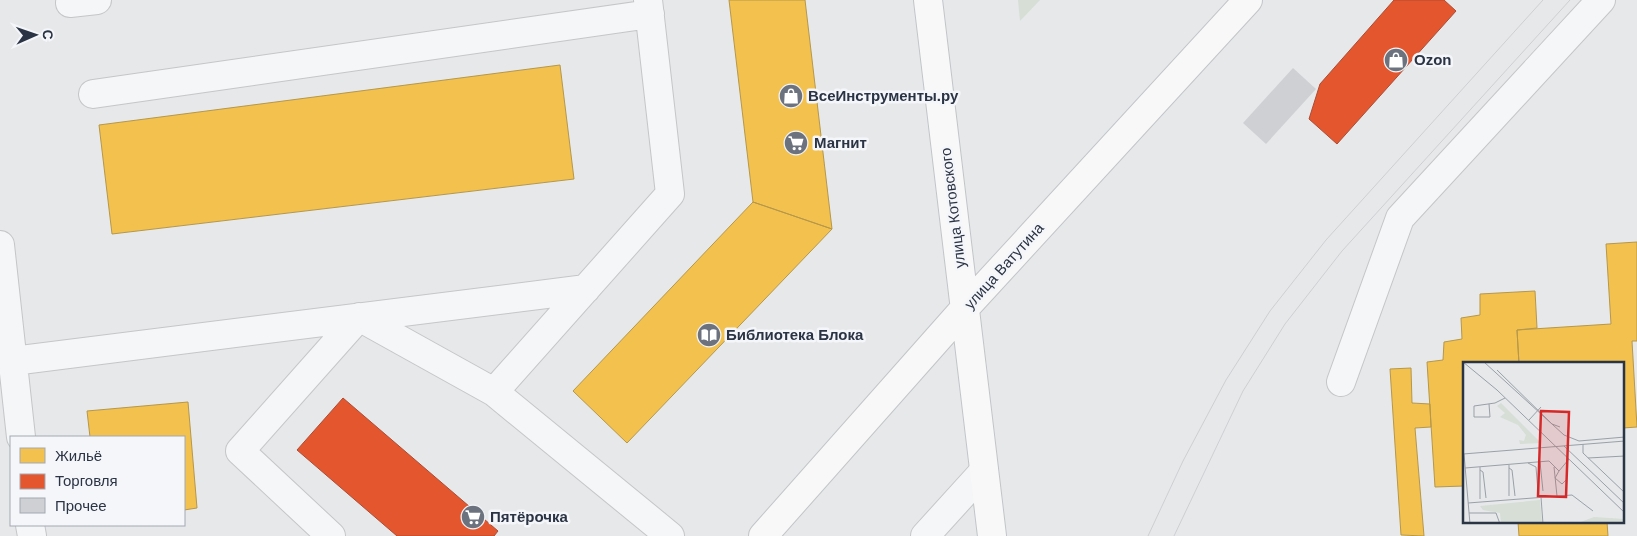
<svg xmlns="http://www.w3.org/2000/svg" width="1637" height="536" viewBox="0 0 1637 536" font-family="Helvetica,sans-serif">
<style>
.green{fill:#d6ded6}
.homes{fill:#f2c14e;stroke:#b6974b}
.shops{fill:#e4572e;stroke:#ac4c35}
.building{fill:#ced0d3}
.lines{fill:none;stroke-linecap:round;stroke-linejoin:round}
.minor-casing{stroke:#c4c6c8;stroke-width:30}
.major-casing{stroke:#c2c5c8;stroke-width:30}
.minor{stroke:#f5f6f7;stroke-width:28}
.major{stroke:#f8f8f8;stroke-width:28}
.tram{stroke:#cecfd2;stroke-width:1}
.labels{text-anchor:middle;stroke-width:5;stroke-linejoin:round;paint-order:stroke}
.poi-label{font-size:15px;font-weight:bold;fill:#2b3445;stroke:#f4f6f9;text-anchor:start}
.street-label{font-size:15px;fill:#2b3445;stroke:#f4f6f9}
.inset-road{fill:none;stroke:#9ba0a8;stroke-width:1}
.view{fill:#d62828;fill-opacity:0.15;stroke:#d62828;stroke-width:2.5}
.inset-edge{fill:none;stroke:#2b3445;stroke-width:2.5}
</style>
<rect width="100%" height="100%" fill="#e6e8ea"/>
<!-- green -->
<path class="green" d="M1018,0h22l-20,21z"/>
<!-- homes -->
<path class="homes" d="M729,0h76l27,229 -79,-27z
M560,65l14,114 -462,55 -13,-109z
M753,202l79,27 -205,214 -54,-52z
M1637,242v99h-5l5,86 -14,1v-64h-104l-2,-34 94,-6 -5,-80z
M1535,291l2,37 -20,2 2,34h-55v122l-29,1 -8,-125 16,-2 1,-18 18,-3 -1,-21 19,-3v-21z
M1411,368l1,35 18,1 1,23 -16,1 9,108 -23,-1 -11,-166z
M188,402l9,106 -13,2v-73h-94l-3,-26z
M1518,522h89l1,14h-89z"/>
<!-- shops -->
<path class="shops" d="M1394,0h50l12,11 -119,133 -28,-25 11,-35z
M343,398l155,133 -4,5h-97l-100,-86z"/>
<!-- building -->
<path class="building" d="M1293,68l23,21 -50,55 -23,-21z"/>
<g class="lines">
<!-- minor casing -->
<g class="minor-casing">
<path id="minor" d="M648,0l22,194 -176,198 176,144
M70,3l27,-3
M93,94l557,-80
M0,245l21,192
M13,361l573,-72
M1341,382l59,-164 201,-218
M30,525l2,11
M331,536l-91,-85 119,-134 135,75
M925,536l59,-65"/>
</g>
<!-- major casing -->
<g class="major-casing">
<path id="major" d="M928,0l64,536
M763,536l202,-228 283,-308"/>
</g>
<!-- minor -->
<use href="#minor" class="minor"/>
<!-- major -->
<use href="#major" class="major"/>
<!-- tram -->
<path class="tram" d="M1148,536l35,-75 43,-81 44,-69 56,-71 217,-240
M1174,536l69,-145 42,-67 57,-73 228,-251"/>
</g>
<!-- icons -->
<defs>
<g id="shop-disc" transform="scale(1.25)"><circle r="9.5" fill="#6c737f" stroke="#f4f6f9"/><path d="M-5-2.5h2.3a2.7 3.5 0 0 1 5.4 0H5L5.5 6h-11ZM-1.5-2.5h3a1.5 2.3 0 0 0-3 0Z" fill="#fff"/></g>
<g id="supermarket-disc" transform="scale(1.25)"><circle r="9.5" fill="#6c737f" stroke="#f4f6f9"/><path d="M-6-5.5h2.5l.6 2H6L4.5 2H-2.5L-4.4-4H-6ZM-1.5 3.2a1.3 1.3 0 1 0 .1 0ZM3 3.2a1.3 1.3 0 1 0 .1 0Z" fill="#fff"/></g>
<g id="library-disc" transform="scale(1.25)"><circle r="9.5" fill="#6c737f" stroke="#f4f6f9"/><path d="M-6-4Q-3-5.5-.7-3.5V5Q-3 3-6 4ZM6-4Q3-5.5 .7-3.5V5Q3 3 6 4Z" fill="#fff"/></g>
</defs>
<g fill-rule="evenodd">
<use href="#shop-disc" x="1396" y="60"/>
<use href="#shop-disc" x="791" y="96"/>
<use href="#supermarket-disc" x="796" y="143"/>
<use href="#library-disc" x="709" y="335"/>
<use href="#supermarket-disc" x="473" y="517"/>
</g>
<g class="labels">
<!-- poi labels -->
<g class="poi-label">
<text x="1414" y="65">Ozon</text>
<text x="808" y="101">ВсеИнструменты.ру</text>
<text x="814" y="148">Магнит</text>
<text x="726" y="340">Библиотека Блока</text>
<text x="490" y="522">Пятёрочка</text>
</g>
<!-- street labels -->
<g class="street-label">
<text transform="translate(953 208) rotate(-97)" y="5">улица Котовского</text>
<text transform="translate(1004 266) rotate(-48)" y="5">улица Ватутина</text>
</g>
</g>
<!-- overview -->
<g transform="translate(1463 362)">
<rect width="161" height="161" fill="#e6e8ea"/>
<path d="M38,41l40,40 -21,1 -1,-4 5,1 2,-6 -8,-10 -18,-8 5,-4 -8,-7zM77,138l2,23h-41l-1,-10 -17,-3 -3,-4zM131,155l30,2v4h-46z" fill="#d6ded6"/>
<path class="inset-road" d="M0,0l34,28 128,123M21,0l80,73 15,6 46,-4M34,8l55,54 8,3M26,42l1,13h-16v-11l21,-3 10,-5M66,58l12,-13M120,82v9l42,40M101,84l61,58M0,92l162,-13M1,92l6,70M125,96l37,-2M77,100l3,29M65,101l8,4 2,25M46,103v31M91,105l3,29M2,106l84,-7 10,10 10,-12M46,106l3,2 3,26M17,108l3,2 3,26M96,109l-4,7 7,6 5,-5M78,135l2,27M17,137v-32M5,141l104,-8 21,16M6,151h27l4,11"/>
<path class="view" d="M78,49l28,1 -3,85 -28,-1z"/>
<rect width="161" height="161" class="inset-edge"/>
</g>
<!-- legend -->
<rect x="10" y="436" width="175" height="90" fill="#f4f6f9" stroke="#a4a8b1"/>
<rect x="20" y="448" width="25" height="15" fill="#f2c14e" stroke="#a4a8b1"/>
<text x="55" y="461" font-size="15" fill="#2b3445">Жильё</text>
<rect x="20" y="474" width="25" height="15" fill="#e4572e" stroke="#a4a8b1"/>
<text x="55" y="486" font-size="15" fill="#2b3445">Торговля</text>
<rect x="20" y="498" width="25" height="15" fill="#ced0d3" stroke="#a4a8b1"/>
<text x="55" y="511" font-size="15" fill="#2b3445">Прочее</text>
<!-- north arrow -->
<g transform="translate(35 35) rotate(88)" stroke="#f4f6f9" stroke-width="4" paint-order="stroke">
<path d="M0-4L9 19L0 12L-9 19Z" fill="#2b3445"/>
<text y="-8" font-size="14" font-weight="bold" text-anchor="middle" fill="#2b3445">С</text>
</g>
</svg>
